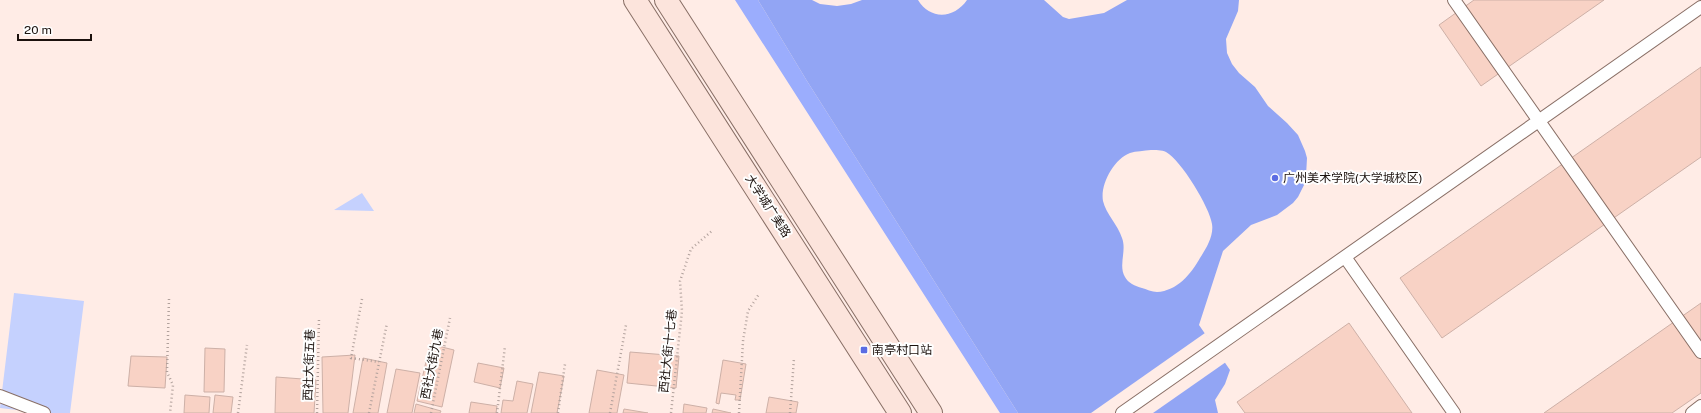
<svg xmlns="http://www.w3.org/2000/svg" width="1701" height="413" viewBox="0 0 1701 413" font-family="'Public Sans','Noto Sans SC',sans-serif">
<style>
.green{fill:#c5d1fe}
.forest{fill:#9badfd}
.water{fill:#92a5f4;fill-rule:evenodd}
.pier{fill:#ffece6}
.building{fill:#f8d2c5;stroke:#cdb0a7}
.lines{fill:none;stroke-linecap:round;stroke-linejoin:round}
.service-casing{stroke:#896f66;stroke-width:14}
.secondary-casing{stroke:#896f66;stroke-width:24}
.path{stroke:#b1a19c;stroke-width:2.5;stroke-dasharray:1 3;stroke-linecap:butt}
.service{stroke:#fff;stroke-width:12}
.secondary{stroke:#fce4dc;stroke-width:22}
.poi-dot{fill:#5b6ce3;stroke:#fefefe;stroke-width:1.5}
.labels{text-anchor:middle;stroke-width:4;stroke-linejoin:round;paint-order:stroke}
.poi-label{font-size:12px;fill:#1b110d;stroke:#fefefe;text-anchor:start}
.street-label{font-size:12px;fill:#1b110d;stroke:#fefefe}
</style>
<rect width="100%" height="100%" fill="#ffece6"/>
<!-- green -->
<path class="green" d="M362,193l12,18 -40,-1z
M14,293l70,8 -14,112h-28l-42,-5z"/>
<!-- forest -->
<path class="forest" d="M735,0h23l49,81 211,332h-18z"/>
<!-- water -->
<path class="water" d="M758,0h54l8,4 17,2 14,-2 11,-4h56c12,20 36,19 49,0h77l19,17 6,2 35,-6 23,-13h112l-1,11 -12,28 1,14 5,11 7,9 16,14 13,19 19,17 11,12 7,16 2,7 -1,18 -1,7 -7,14 -5,6 -16,12 -26,10 -28,26 -24,74 31,45 -5,14 -10,16 3,13h-200l-211,-332zM1151,150c4,0 11,0 15,2 15,8 44,56 46,72 2,12 -6,25 -12,34 -9,16 -23,33 -43,34 -5,0 -11,-3 -15,-4 -7,-2 -14,-5 -17,-11 -7,-12 2,-26 -3,-39 -4,-13 -16,-24 -19,-37 -3,-17 11,-42 27,-48 6,-2 14,-2 21,-3z"/>
<!-- pier -->
<path class="pier" d="M1205,333l21,29 -73,51h-62z"/>
<!-- building -->
<path class="building" d="M1474,0h130l-123,86 -42,-61z
M1701,67v90l-259,181 -42,-60z
M1701,303v90l-29,20h-128z
M1349,323l63,90h-167l-8,-11z
M430,344l24,6 -12,57 -25,-6z
M205,348l20,1 -1,43h-20z
M630,352l49,4 -3,32 -49,-5z
M355,355l-7,58h-25l-1,-56z
M131,356l36,1 -2,31 -37,-2z
M363,358l24,5 -9,50h-25z
M723,360l23,4 -6,36h-5l1,-5 -15,-2 -2,11 -3,-1z
M478,363l26,5 -4,20 -26,-6z
M396,369l24,4 -8,40h-25z
M597,370l27,5 -7,38h-28z
M539,372l25,4 -7,37h-26z
M276,377l40,3 -2,33h-39z
M517,381l16,3 -6,29h-26l2,-13 10,1z
M185,395l25,2 -1,16h-25z
M215,395l18,2 -2,16h-18z
M769,397l29,5 -2,11h-30z
M471,402l26,4 -1,7h-27z
M416,404l25,7 -1,2h-26z
M684,404l23,4 -1,5h-23z
M624,409l24,4h-25z
M713,409l18,4h-19z"/>
<g class="lines">
<!-- service casing -->
<g class="service-casing">
<path id="service" d="M1454,0l247,352
M1345,257l109,156
M0,396l44,17
M1122,413l579,-406
M1692,413l9,-7"/>
</g>
<!-- secondary casing -->
<g class="secondary-casing">
<path id="secondary" d="M635,0l265,413
M666,0l265,413"/>
</g>
<!-- path -->
<path class="path" d="M169,299l-2,73 6,13 -3,28
M362,299l-11,59 28,4
M238,413l9,-68
M317,413l2,-95
M369,413l18,-90
M431,413l19,-95
M497,413l8,-67
M558,413l7,-49
M610,413l16,-88
M671,413l11,-102 -2,-30 11,-32 22,-19
M739,413l4,-72 5,-30 11,-17
M790,413l4,-55"/>
<!-- service -->
<use href="#service" class="service"/>
<!-- secondary -->
<use href="#secondary" class="secondary"/>
</g>
<!-- markers -->
<g class="poi-dot">
<circle cx="1275" cy="178" r="4"/>
<rect x="860" y="346" width="8" height="8" rx="2"/>
</g>
<g class="labels">
<!-- poi labels -->
<g class="poi-label">
<text x="1283" y="182">广州美术学院(大学城校区)</text>
<text x="872" y="354">南亭村口站</text>
</g>
<!-- street labels -->
<g class="street-label">
<text transform="translate(768 206) rotate(57)" y="4">大学城广美路</text>
<text transform="translate(668 351) rotate(-84)" y="4">西社大街十七巷</text>
<text transform="translate(432 364) rotate(-79)" y="4">西社大街九巷</text>
<text transform="translate(309 365) rotate(-88)" y="4">西社大街五巷</text>
</g>
</g>
<!-- scale -->
<path d="M18 34v6h73v-6" fill="none" stroke="#1b110d" stroke-width="2"/>
<text x="24" y="34" font-size="12" fill="#1b110d" stroke="#fefefe" stroke-width="3" paint-order="stroke">20 m</text>
</svg>
